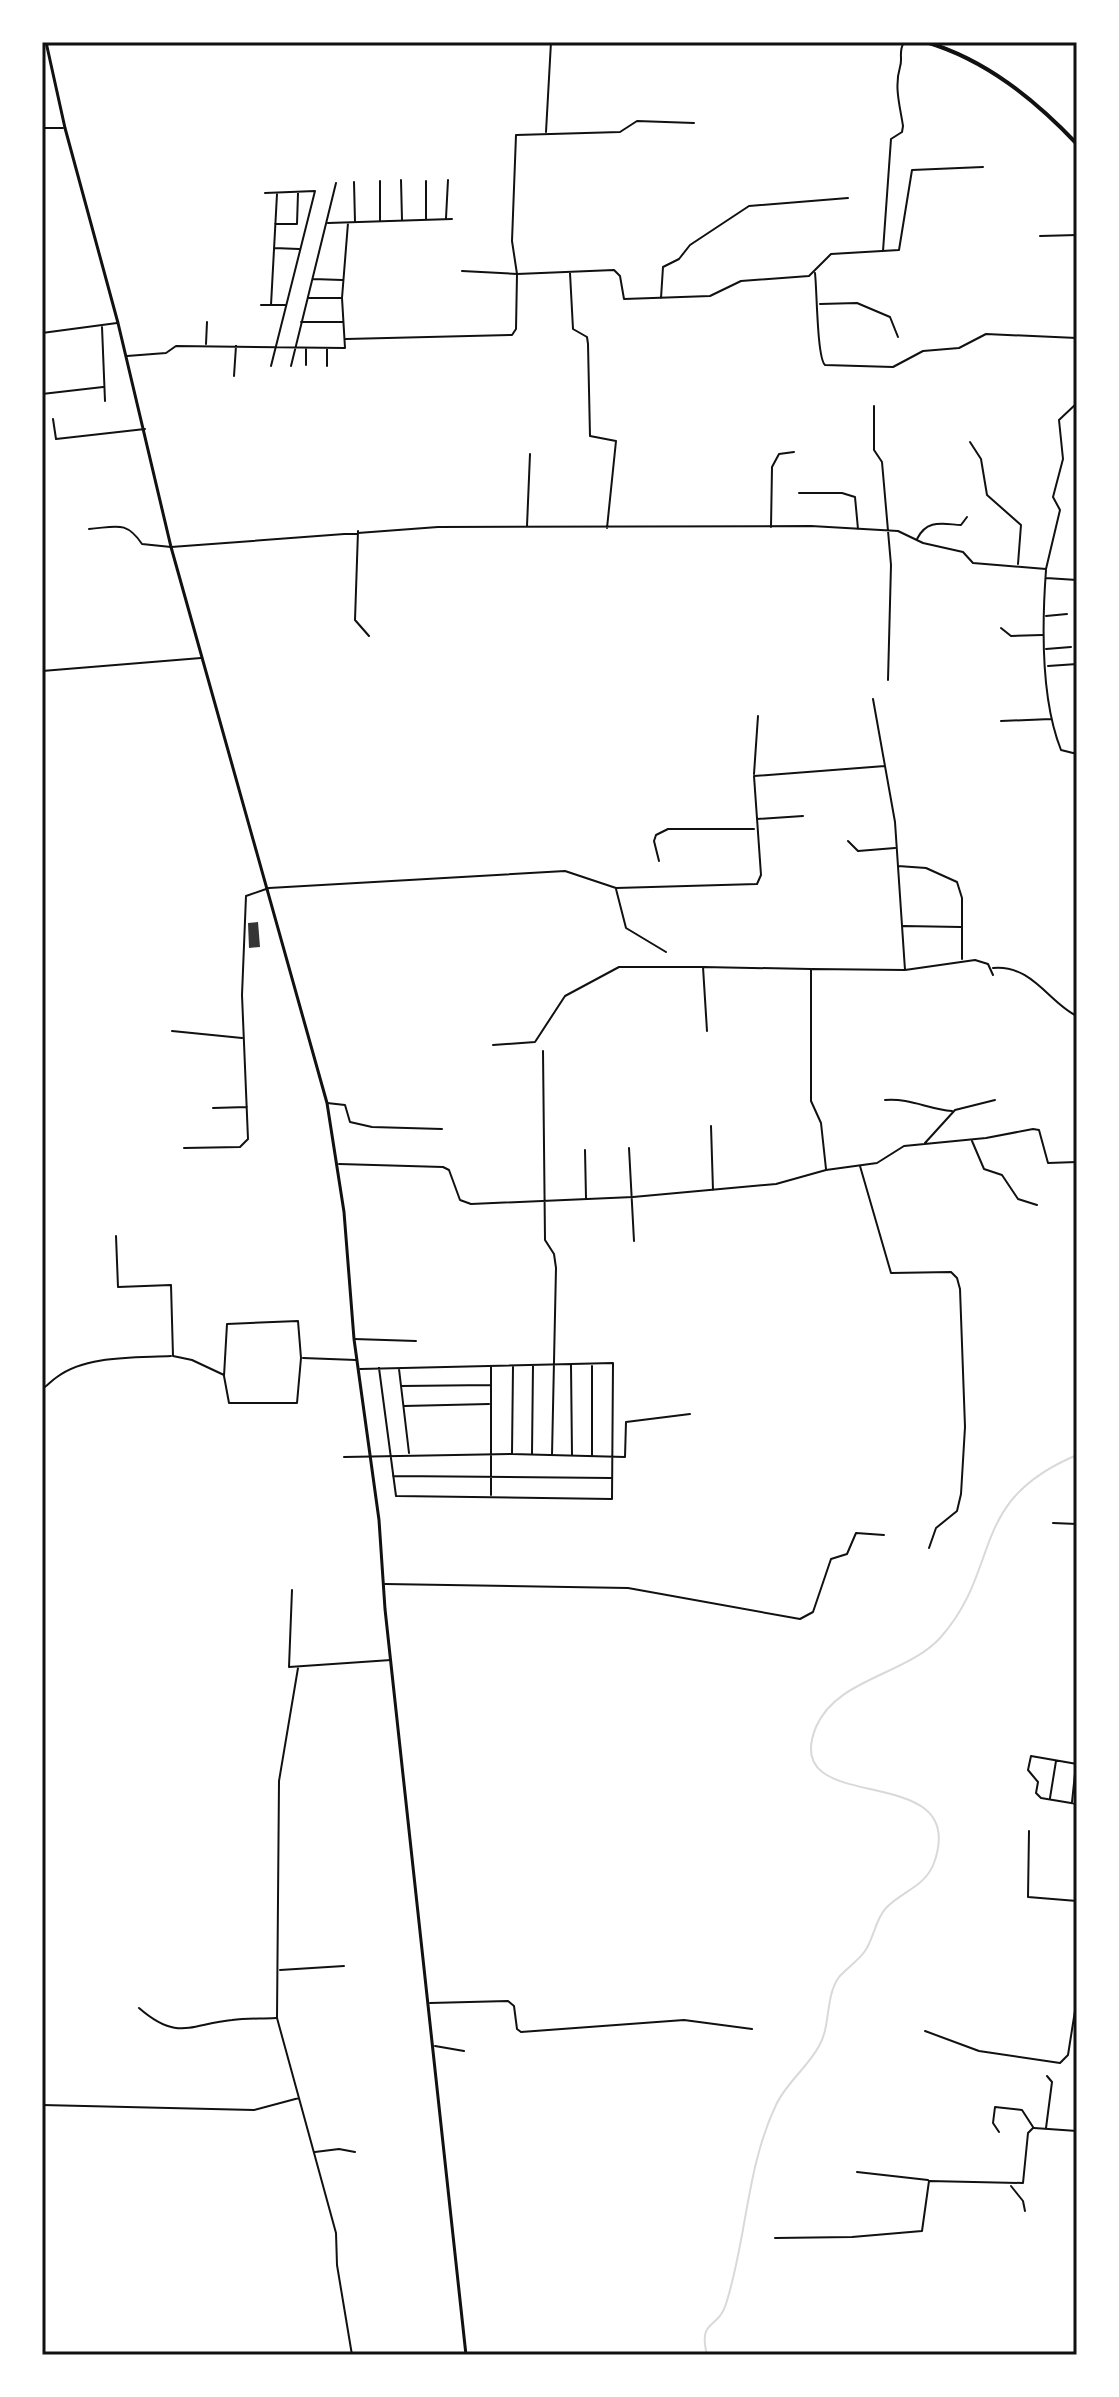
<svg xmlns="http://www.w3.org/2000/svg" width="1119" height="2397" viewBox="0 0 1119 2397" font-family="'DM Sans',sans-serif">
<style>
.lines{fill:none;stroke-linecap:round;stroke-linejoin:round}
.stream{stroke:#d9d9d9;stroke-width:2}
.building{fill:#353535}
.minor{stroke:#111;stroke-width:2}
.secondary{stroke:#111;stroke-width:3}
.primary{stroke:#111;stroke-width:4}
.neatline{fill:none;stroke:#111;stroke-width:3}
</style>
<rect width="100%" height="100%" fill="#fff"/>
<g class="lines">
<!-- stream -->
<path class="stream" d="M707,2355c-9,-37 11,-25 19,-51 21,-66 20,-136 50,-199 10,-22 32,-38 43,-59 12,-20 6,-50 20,-69 8,-9 19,-16 26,-26 9,-13 10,-31 21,-43 16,-17 39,-21 48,-45 38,-107 -157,-42 -118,-136 21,-49 91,-52 125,-90 62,-71 26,-136 136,-182"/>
</g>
<!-- building -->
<path class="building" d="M258,922l2,25 -11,1 -1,-25z"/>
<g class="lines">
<!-- minor -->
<path class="minor" d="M42,128h21
M546,132l5,-90
M401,180l1,40
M380,181v40
M426,181v38
M354,182l1,40
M265,193l50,-2 -44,175
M446,218l2,-38
M328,223l124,-4
M275,224h22l1,-31
M1040,236l37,-1
M274,248l25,1
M883,251l8,-112 11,-7 1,-6c-3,-20 -9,-39 -3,-59 3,-9 -2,-15 4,-25
M462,271l55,3 97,-4 6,6 4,23 86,-3 31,-15 68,-5 22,-22 68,-4 13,-80 71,-3
M570,273l3,56 14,8 1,7 2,92 26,5 -9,87
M815,273c2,17 2,85 10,92l68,2 30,-16 36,-3 27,-14 91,4
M313,279l29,1
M308,298h33
M661,298l2,-31 16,-8 11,-14 59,-39 99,-8
M820,304l37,-1 33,14 8,20
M261,305h24
M271,305l6,-111
M301,322h42
M102,327l3,74
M42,333l75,-10
M346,339l166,-4 4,-6 1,-55 -5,-33 4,-106 104,-3 17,-11 57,2
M206,344l1,-22
M127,356l39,-3 10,-7 169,2 -3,-50 6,-75
M306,365v-17
M291,366l45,-183
M327,366v-17
M234,376l2,-30
M42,394l61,-7
M874,406v44l8,12 9,103 -3,115
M53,419l3,20 89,-10
M970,442l11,17 6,36 34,30 -3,39
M799,493h43l13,4 3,32
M527,526l3,-72
M771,527l1,-60 7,-13 15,-2
M89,529c27,-2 37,-9 53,15l29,3 267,-20 373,-1 87,5 25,12 40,9 10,11 73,6 14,-59 -7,-13 10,-38 -4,-39 18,-17
M358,531l-3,89 14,16
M917,539c10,-20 25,-15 44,-14l6,-8
M1046,570c-4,54 -5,130 15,180l16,4
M1046,578l31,2
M1046,616l21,-2
M1001,628l10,8 31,-1
M1046,649l25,-2
M1048,666l29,-2
M42,671l159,-13
M873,699l22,123 10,148
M1001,721l50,-2
M754,774l4,-58
M757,819l46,-3
M848,841l10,10 37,-3
M659,861l-5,-20 2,-6 12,-6h86
M898,866l28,2 31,14 5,16v61
M616,889l10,39 40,24
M903,926l58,1
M993,968c39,-4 57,36 84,48
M812,969l93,1 70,-10 13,4 5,11
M172,1031l70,7
M707,1031l-4,-64 108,2v132l10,22 5,46
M493,1045l42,-3 30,-46 54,-29h83
M543,1051l2,189 9,14 2,14 -4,187
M885,1100c25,-2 43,9 67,11
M327,1103l18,2 5,17 22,5 70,2
M213,1108l34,-1
M711,1126l2,64
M972,1141l12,28 18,6 16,24 19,6
M925,1143l30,-33 40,-10
M184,1148l56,-1 8,-8 -6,-144 4,-99 23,-8 296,-17 51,17 141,-4 4,-9 -7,-99 131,-10
M629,1148l5,93
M585,1150l1,48
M339,1164l104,3 6,3 11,30 11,4 162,-7 143,-13 50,-14 51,-7 27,-17 82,-8 47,-9 6,1 9,33 29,-1
M860,1166l31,107 60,-1 6,6 3,11 5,138 -4,67 -4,17 -21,17 -7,20
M116,1236l2,51 53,-2 2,71 19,4 32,15
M298,1321l3,37 -4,45h-68l-5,-27 3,-52z
M354,1339l62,2
M303,1358l53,2
M571,1365l1,90
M360,1369l253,-6 -1,136 -216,-3 -17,-128
M399,1369l10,84
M401,1386l90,-1
M42,1389c5,-3 9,-8 15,-12 29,-22 79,-19 114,-21
M404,1406l85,-2
M512,1453l1,-86
M532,1453l1,-88
M592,1455v-89
M344,1457l168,-3 113,3 1,-35 64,-8
M393,1476l218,2
M491,1495v-129
M1053,1523l24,1
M385,1584l243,4 172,31 13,-7 18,-53 16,-5 9,-21 28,2
M292,1590l-3,77 102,-7
M298,1668l-19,113 -2,237 59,215 1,32 15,90
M1077,1764l-46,-8 -3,14 10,12 -2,11 5,5 36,6
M1050,1798l6,-37
M1072,1802l4,-38
M1029,1831l-1,66 49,4
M280,1970l64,-4
M430,2003l78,-2 6,5 3,23 4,3 163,-12 68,9
M139,2008c39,34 52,16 93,12 15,-2 29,-1 44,-2
M925,2031l54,20 81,12 8,-8 9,-57
M435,2046l29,5
M42,2105l212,5 45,-12
M1034,2128l43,3
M1046,2128l6,-46 -5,-6
M999,2132l-6,-9 2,-16 27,3 11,17
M315,2152l24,-3 16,3
M857,2172l71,8
M1011,2186l12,15 2,10
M775,2238l77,-1 70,-6 7,-50 94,2 5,-50 5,-5
M1069,2355l8,-3"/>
<!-- secondary -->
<path class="secondary" d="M46,42l19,86 53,195 53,224 156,556 17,109 10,127 25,181 6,89 81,746"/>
<!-- primary -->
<path class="primary" d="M926,42c60,18 108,57 151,102"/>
</g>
<!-- border -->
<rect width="1119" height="2397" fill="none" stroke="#ffffff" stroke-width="88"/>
<rect x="44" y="44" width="1031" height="2309" class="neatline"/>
</svg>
